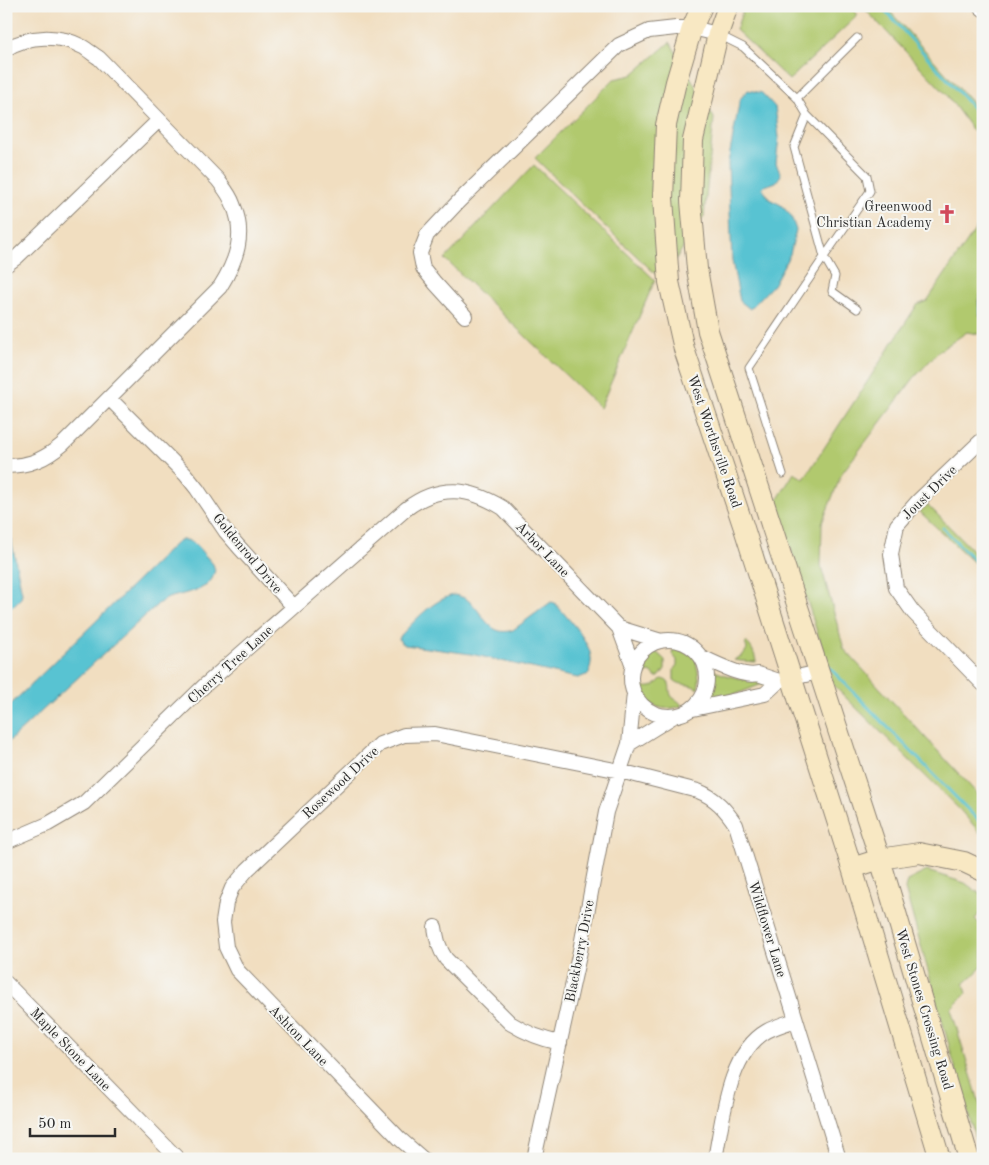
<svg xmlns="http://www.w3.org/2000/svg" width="989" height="1165" viewBox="0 0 989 1165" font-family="'Old Standard TT',serif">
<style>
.green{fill:#b1c96e;stroke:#6e7a4c}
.water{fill:#58c3d2;stroke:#42777e}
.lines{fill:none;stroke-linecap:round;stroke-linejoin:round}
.stream{stroke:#58c3d2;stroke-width:3}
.lane-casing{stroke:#8e8476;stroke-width:9}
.street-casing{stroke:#8e8476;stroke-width:16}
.secondary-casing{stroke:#8e8476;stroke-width:22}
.lane{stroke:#fff;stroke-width:7}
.street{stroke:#fff;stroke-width:14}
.secondary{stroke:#f8e8c3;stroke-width:20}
.labels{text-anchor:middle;stroke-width:4;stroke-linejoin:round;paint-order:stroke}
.poi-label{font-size:14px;fill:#2b2b2b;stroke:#f6f6f2;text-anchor:end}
.street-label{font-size:14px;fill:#2b2b2b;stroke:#f6f6f2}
</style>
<rect width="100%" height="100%" fill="#f6f6f2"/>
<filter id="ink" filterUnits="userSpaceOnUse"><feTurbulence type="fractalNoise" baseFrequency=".02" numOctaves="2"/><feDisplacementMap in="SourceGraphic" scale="10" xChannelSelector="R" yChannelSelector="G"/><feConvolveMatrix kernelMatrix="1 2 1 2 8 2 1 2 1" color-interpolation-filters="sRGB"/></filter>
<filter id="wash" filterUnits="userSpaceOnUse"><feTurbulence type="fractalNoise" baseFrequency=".0096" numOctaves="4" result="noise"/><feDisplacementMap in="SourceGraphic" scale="20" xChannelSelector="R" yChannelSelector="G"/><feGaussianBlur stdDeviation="1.12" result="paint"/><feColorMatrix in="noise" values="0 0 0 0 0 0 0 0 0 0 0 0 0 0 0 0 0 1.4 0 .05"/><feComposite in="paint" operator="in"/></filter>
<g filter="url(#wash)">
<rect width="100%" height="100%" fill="#f1dec0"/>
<!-- green -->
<path class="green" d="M744,6h107l7,9 -69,65 -53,-50z
M862,6h23l98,109v21l-10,-5 -26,-36z
M670,42l44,76 -10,98 -42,64 -66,-62 -61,-60 79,-79 18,-4z
M534,165l121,115 -55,128 -155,-149z
M983,218v72l-5,10 1,14 4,6v15l-16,-3 -28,19 -25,27 -72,95 -20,50 -1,43 23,83 139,151v36l-23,-26 -126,-124 -58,-184 18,-29 10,6 113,-174 10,-4z
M928,505l55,56v10l-63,-59z
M746,642c6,5 9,12 10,20l-15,-1 -7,-1 9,-5 4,-6 -2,-6z
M675,648l8,3 5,3 10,-1c-1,5 -2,10 -1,14 2,8 3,13 1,22 -10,-7 -16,-2 -24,-9v-11l3,-4v-5l-5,-6 1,-4z
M655,651l10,9v9l-6,8h-4l-3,-4 -3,-1 -8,4 -3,-2c1,-10 7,-19 17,-23z
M712,670c20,8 33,10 54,12v3l-4,-1 -23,9 -33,7 2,-5 -2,-8 6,-7z
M661,679c12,2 7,9 10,16 2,5 8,4 11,11 -21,6 -36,1 -44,-21h5l2,2c8,1 11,-2 16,-8z
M927,871l38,12 18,13v14l-8,9 8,8v39l-19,18 3,9 -16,16 32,106v44h-2l-76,-270 2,-8z"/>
<!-- water -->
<path class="water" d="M748,90l14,3 13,14 4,30 -3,26 5,12 -5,7 -14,5 7,12 12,6 10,11 5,14 -6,24 -17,31 -23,24 -10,-8 -8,-40 -4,-98 12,-64z
M983,290v30c-7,-10 -5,-20 0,-30z
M6,514l16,79 -1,5 -15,15z
M182,540h5l8,4 18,20 2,6 -3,9 -5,6 -9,5 -30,8 -9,5 -153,141v-35l171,-167z
M454,595c5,1 10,2 15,6 15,12 20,37 44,29l38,-28 4,1c12,15 38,40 36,59 0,3 -2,8 -2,12l-11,4 -11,-2 -96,-22 -66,-9 -4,-2 -2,-4 2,-4c15,-15 31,-35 53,-40z"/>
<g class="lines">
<!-- stream -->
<path class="stream" d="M881,6l69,76 33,38
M943,528l40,41
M824,662l159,163"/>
</g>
</g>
<g filter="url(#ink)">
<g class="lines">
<!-- lane casing -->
<g class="lane-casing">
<path id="lane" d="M719,35l24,12 54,51 10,17 60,61 3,15 -46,66 -75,111 34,106
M797,98l60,-60
M807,115l-13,32 30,110 11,19 -3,15 25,18"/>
</g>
<!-- street casing -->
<g class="street-casing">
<path id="street" d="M980,6l3,3
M6,49c23,-14 53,-15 77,-2 5,3 11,8 16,11l119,122c6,8 12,15 15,24 13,30 4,56 -13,83l-157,157c-18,15 -33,22 -57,22
M6,265l11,-8 142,-137
M465,316l-30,-33 -12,-15 -3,-15 7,-18 32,-34 160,-156 30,-14 27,-3h16l26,6
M109,398l76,76 12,15 29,43 13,15 55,60
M983,439l-65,62 -21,24 -6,29 5,34 17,24 70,72
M619,628l42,13
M631 678a38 38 0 1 1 76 0a38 38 0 1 1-76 0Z
M701,657c15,6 41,21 57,17l21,7
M693,709l72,-15 14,-13 40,-9
M629,744l45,-28
M6,842l42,-18 36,-21 120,-117 202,-177c33,-25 63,-22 97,-1l116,120 14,38
M435,927c2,13 4,22 11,32l64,64c16,10 31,16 50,20
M6,983l172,176
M423,1159l-23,-20 -163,-169 -11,-23 -3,-25 3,-19 6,-15 15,-18 133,-126 24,-9 31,-1 185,37 78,20c18,7 28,19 38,34l103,334
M534,1159l46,-208 26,-139 23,-68 5,-51
M715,1159c8,-40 13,-106 52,-128 9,-5 20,-8 29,-11"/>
</g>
<!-- secondary casing -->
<g class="secondary-casing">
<path id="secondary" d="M702,6l-10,22 -16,54 -10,43 -3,73 6,84 15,67 59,176 109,343 88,291
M728,6l-10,28 -25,106 -2,61 6,68 11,62 172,528 89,300
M852,868l28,-9 39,-6 45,9 19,9"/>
</g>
<!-- lane -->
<use href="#lane" class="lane"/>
<!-- street -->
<use href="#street" class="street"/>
<!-- secondary -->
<use href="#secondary" class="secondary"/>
</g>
</g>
<!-- icons -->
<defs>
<g id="church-bare" transform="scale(1.5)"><path d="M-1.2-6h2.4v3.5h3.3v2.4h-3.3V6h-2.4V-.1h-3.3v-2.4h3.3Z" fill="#d1495b" stroke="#f6f6f2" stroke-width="2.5" paint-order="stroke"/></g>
</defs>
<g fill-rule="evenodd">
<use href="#church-bare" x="947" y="214"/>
</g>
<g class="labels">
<!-- poi labels -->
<g class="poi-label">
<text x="932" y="211">Greenwood<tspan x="932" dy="16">Christian Academy</tspan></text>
</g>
<!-- street labels -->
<g class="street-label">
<text transform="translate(715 441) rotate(71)" y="5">West Worthsville Road</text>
<text transform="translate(929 492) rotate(-45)" y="5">Joust Drive</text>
<text transform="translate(543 549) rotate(46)" y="5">Arbor Lane</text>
<text transform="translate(248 553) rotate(50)" y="5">Goldenrod Drive</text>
<text transform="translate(230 664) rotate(-42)" y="5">Cherry Tree Lane</text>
<text transform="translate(340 782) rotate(-43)" y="5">Rosewood Drive</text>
<text transform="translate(768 929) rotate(73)" y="5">Wildflower Lane</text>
<text transform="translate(579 951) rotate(-79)" y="5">Blackberry Drive</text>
<text transform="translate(925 1009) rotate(73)" y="5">West Stones Crossing Road</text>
<text transform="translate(299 1035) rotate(46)" y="5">Ashton Lane</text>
<text transform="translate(71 1049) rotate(46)" y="5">Maple Stone Lane</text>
</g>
</g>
<!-- margin -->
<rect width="989" height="1165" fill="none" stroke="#f6f6f2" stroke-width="25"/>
<!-- scale -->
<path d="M30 1128v8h85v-8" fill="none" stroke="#2b2b2b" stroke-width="2.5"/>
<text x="38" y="1128" font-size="15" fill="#2b2b2b" stroke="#f6f6f2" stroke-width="4" paint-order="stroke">50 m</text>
</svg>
